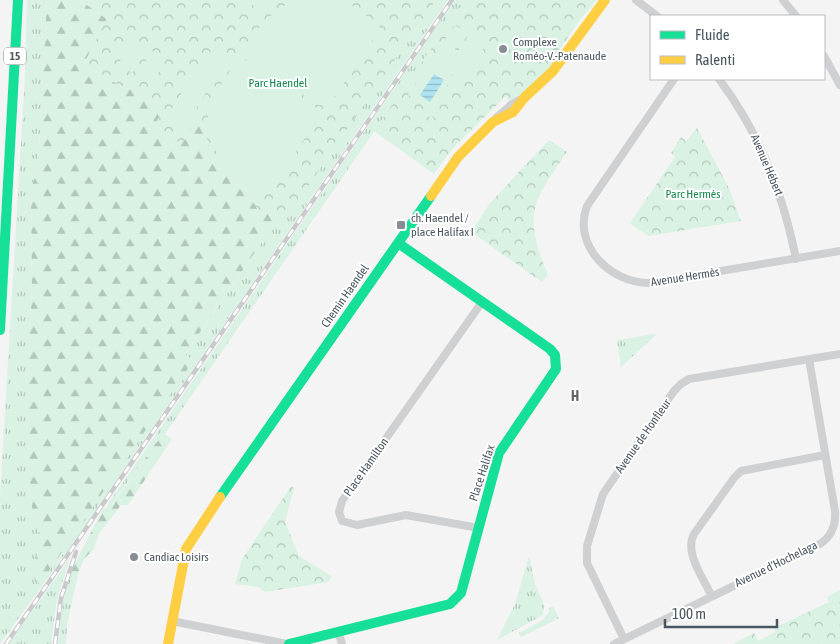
<svg xmlns="http://www.w3.org/2000/svg" width="840" height="644" viewBox="0 0 840 644" font-family="'Asap Condensed',sans-serif">
<style>
.grass{fill:url(#grass-tufts)}
.forest{fill:url(#forest-firs)}
.park{fill:url(#park-crowns)}
.garden{fill:#d9f2e3}
.water{fill:url(#water-rules)}
.lines{fill:none;stroke-linecap:round;stroke-linejoin:round}
.street{stroke:#ced0d2;stroke-width:8}
.fast{stroke:#16e098;stroke-width:10}
.slow{stroke:#ffcf43;stroke-width:10}
.rail-casing{stroke:#c9cacc;stroke-width:4.5}
.rail{stroke:#fff;stroke-width:2.5;stroke-dasharray:8;stroke-linecap:butt}
.poi-dot{fill:#868d94;stroke:#fff;stroke-width:2}
.labels{text-anchor:middle;stroke-width:4;stroke-linejoin:round;paint-order:stroke}
.shield{fill:#fff;stroke:#808990;stroke-width:1}
.shield-label{font-size:11px;font-weight:bold;fill:#4a5661}
.poi-label{font-size:12px;fill:#4a5661;stroke:#fff;text-anchor:start}
.park-label{font-size:12px;fill:#17864f;stroke:#fff}
.street-label{font-size:12px;fill:#4a5661;stroke:#fff}
.neighbourhood-label{font-size:14px;font-weight:bold;fill:#5f6368;stroke:#fff}
</style>
<defs>
<pattern id="grass-tufts" width="24" height="20" patternUnits="userSpaceOnUse" patternTransform="scale(1.25)"><rect width="24" height="20" fill="#d9f2e3"/><path d="M3 7l-1-3M5 7V3M7 7l1-3M15 17l-1-3M17 17v-4M19 17l1-3" fill="none" stroke="#b2c7bb"/></pattern>
<pattern id="forest-firs" width="22" height="20" patternUnits="userSpaceOnUse" patternTransform="scale(1.25)"><rect width="22" height="20" fill="#d9f2e3"/><path d="M5 1l3.5 6h-7zM16 11l3.5 6h-7z" fill="#b2c7bb"/></pattern>
<pattern id="park-crowns" width="20" height="18" patternUnits="userSpaceOnUse" patternTransform="scale(1.25)"><rect width="20" height="18" fill="#d9f2e3"/><path d="M2 6a3 3 0 1 1 6 0M12 15a3 3 0 1 1 6 0" fill="none" stroke="#b2c7bb"/></pattern>
<pattern id="water-rules" width="6" height="5" patternUnits="userSpaceOnUse" patternTransform="scale(1.25)"><rect width="6" height="5" fill="#aee2f0"/><path d="M0 2.5h6" fill="none" stroke="#90bac6"/></pattern>
</defs>
<rect width="100%" height="100%" fill="#f4f4f4"/>
<!-- grass -->
<path class="grass" d="M27,0h20l-9,169 -7,19 1,104 -6,100 5,108 2,13 10,29 -7,15 4,27 153,-224 -8,-5 90,-132 -2,-11 133,-168 30,-44h12l-373,540 -75,104v-147l25,-422z
M455,0h10l-300,434 -9,9 -45,62 -3,-1z
M655,334l1,1 -35,32 -4,-27z
M529,556l6,28 9,21 -1,10 -46,25 18,-36z
M70,558l-13,41 -6,45h-42z
M71,571l7,3 -11,51 -1,19h-9l7,-50z
M553,606l6,12 -38,19 -2,-4 24,-13 6,-8v-4z"/>
<!-- forest -->
<path class="forest" d="M47,0h33l27,19 -19,50 15,4v4l60,28 21,35 10,-18h9l8,31 15,20 21,18 11,19 15,2 2,11 -90,131 8,7 -153,223 -5,-3 -4,-14 12,-25 -10,-29 -2,-13 -5,-108 6,-100 -1,-104 7,-19z
M165,434l7,5 -44,66h-7l-22,29 -5,15 -10,10 -6,15 -7,-3 32,-62 4,-1 1,-4 4,1 44,-62z"/>
<!-- park -->
<path class="park" d="M80,0h356l-156,227 -5,-4 -2,-11 -15,-2 -11,-19 -21,-18 -15,-19 -8,-32h-9l-10,18 -9,2 -15,-10 -4,-8 7,-19 -60,-28 -1,-4 -20,-6 25,-48z
M465,0h132l-14,16 -24,34c-2,16 -35,43 -50,52l-3,-6 -53,52 -19,26 -60,-43z
M697,128l32,60 12,33 -93,15 -18,-13 45,-66 -4,-4 10,-16 5,4z
M549,140l18,12c-36,52 -44,62 -19,123l-6,7 -71,-50 19,-29z
M291,486l3,2 -9,34 14,34 32,20 -2,6 -64,10 -6,-5 -24,-3 7,-25z
M840,590v54h-107l21,-11 4,8 17,-9 -1,-4 55,-26 -2,-5z"/>
<!-- garden -->
<path class="garden" d="M246,0h22l-8,10z
M295,0h49l36,25 -2,7 -47,70 -5,3h-8l-73,-51c3,-21 32,-46 50,-54z
M455,25l11,7 -8,9 -5,15 1,5 7,6 2,-3 -9,-7 19,-28 16,11 -19,29 -5,-4 1,9 -6,11 -3,-2 -1,-7 -13,-5 -10,-14z
M134,39l14,10 -16,24 -14,-9z
M152,51l14,9 -15,25 -15,-9z
M208,51l17,11 -44,70 -17,-11z
M241,57l77,52 3,5 -49,74c-22,17 -62,-37 -64,-58 -2,-20 6,-35 17,-51 4,-7 9,-16 16,-22z
M429,64l23,15 -19,27 6,8 -4,4 -3,-2 -1,3 -9,-8 3,-4 -17,-12z"/>
<!-- water -->
<path class="water" d="M434,74l10,6 -14,22 -10,-7z"/>
<g class="lines">
<!-- street -->
<path class="street" d="M636,0l21,16
M783,0l13,16
M824,56l16,29
M674,79l-87,127c-15,40 24,77 62,77l191,-32
M719,79c40,53 64,114 77,180
M496,118l16,-14 11,-6
M479,528l-73,-13 -49,10 -15,-4 -3,-9 3,-11 140,-199
M711,595c-8,-18 -27,-42 -17,-61l40,-56 7,-7 84,-16
M172,621l115,23
M338,631l4,13
M624,639l-37,-76v-17l16,-52 71,-103 7,-7 8,-5 151,-25
M614,644l206,-100c12,-8 16,-19 15,-33l-26,-152"/>
<!-- fast -->
<path class="fast" d="M0,330l18,-330
M220,497l211,-301
M289,644l161,-40 11,-11 38,-140 57,-84 -1,-14 -5,-6 -152,-106"/>
<!-- slow -->
<path class="slow" d="M431,196l27,-39 35,-35 20,-10 12,-15 28,-26 52,-71
M168,644l18,-95 34,-52"/>
<!-- rail casing -->
<g class="rail-casing">
<path id="rail" d="M6,644l446,-644
M55,644l6,-46 15,-46"/>
</g>
<!-- rail -->
<use href="#rail" class="rail"/>
</g>
<!-- markers -->
<g class="poi-dot">
<circle cx="503" cy="49" r="5"/>
<rect x="396" y="220" width="10" height="10" rx="2.5"/>
<circle cx="134" cy="557" r="5"/>
</g>
<g class="labels">
<!-- shield labels -->
<rect class="shield" x="4" y="47.5" width="22" height="17" rx="4"/>
<g class="shield-label">
<text x="15" y="60">15</text>
</g>
<!-- poi labels -->
<g class="poi-label">
<text x="513" y="46">Complexe<tspan x="513" dy="14">Roméo-V.-Patenaude</tspan></text>
<text x="411" y="222">ch. Haendel /<tspan x="411" dy="14">place Halifax I</tspan></text>
<text x="144" y="561">Candiac Loisirs</text>
</g>
<!-- park labels -->
<g class="park-label">
<text x="278" y="87">Parc Haendel</text>
<text x="693" y="198">Parc Hermès</text>
</g>
<!-- street labels -->
<g class="street-label">
<text transform="translate(767 165) rotate(67)" y="4">Avenue Hébert</text>
<text transform="translate(685 277) rotate(-9)" y="4">Avenue Hermès</text>
<text transform="translate(345 296) rotate(-55)" y="4">Chemin Haendel</text>
<text transform="translate(643 436) rotate(-55)" y="4">Avenue de Honfleur</text>
<text transform="translate(366 467) rotate(-55)" y="4">Place Hamilton</text>
<text transform="translate(482 473) rotate(-72)" y="4">Place Halifax</text>
<text transform="translate(776 564) rotate(-26)" y="4">Avenue d'Hochelaga</text>
</g>
<!-- neighbourhood labels -->
<g class="neighbourhood-label">
<text x="575" y="401">H</text>
</g>
</g>
<!-- legend -->
<rect x="650" y="15" width="175" height="65" fill="#ffffff" stroke="#b7bbc0"/>
<rect x="660" y="31" width="25" height="8" fill="#16e098" stroke="#b7bbc0"/>
<text x="695" y="40" font-size="15" fill="#4a5661">Fluide</text>
<rect x="660" y="56" width="25" height="8" fill="#ffcf43" stroke="#b7bbc0"/>
<text x="695" y="65" font-size="15" fill="#4a5661">Ralenti</text>
<!-- scale -->
<path d="M665 619v8h112v-8" fill="none" stroke="#4a5661" stroke-width="2.5"/>
<text x="672" y="619" font-size="15" fill="#4a5661" stroke="#ffffff" stroke-width="4" paint-order="stroke">100 m</text>
</svg>
